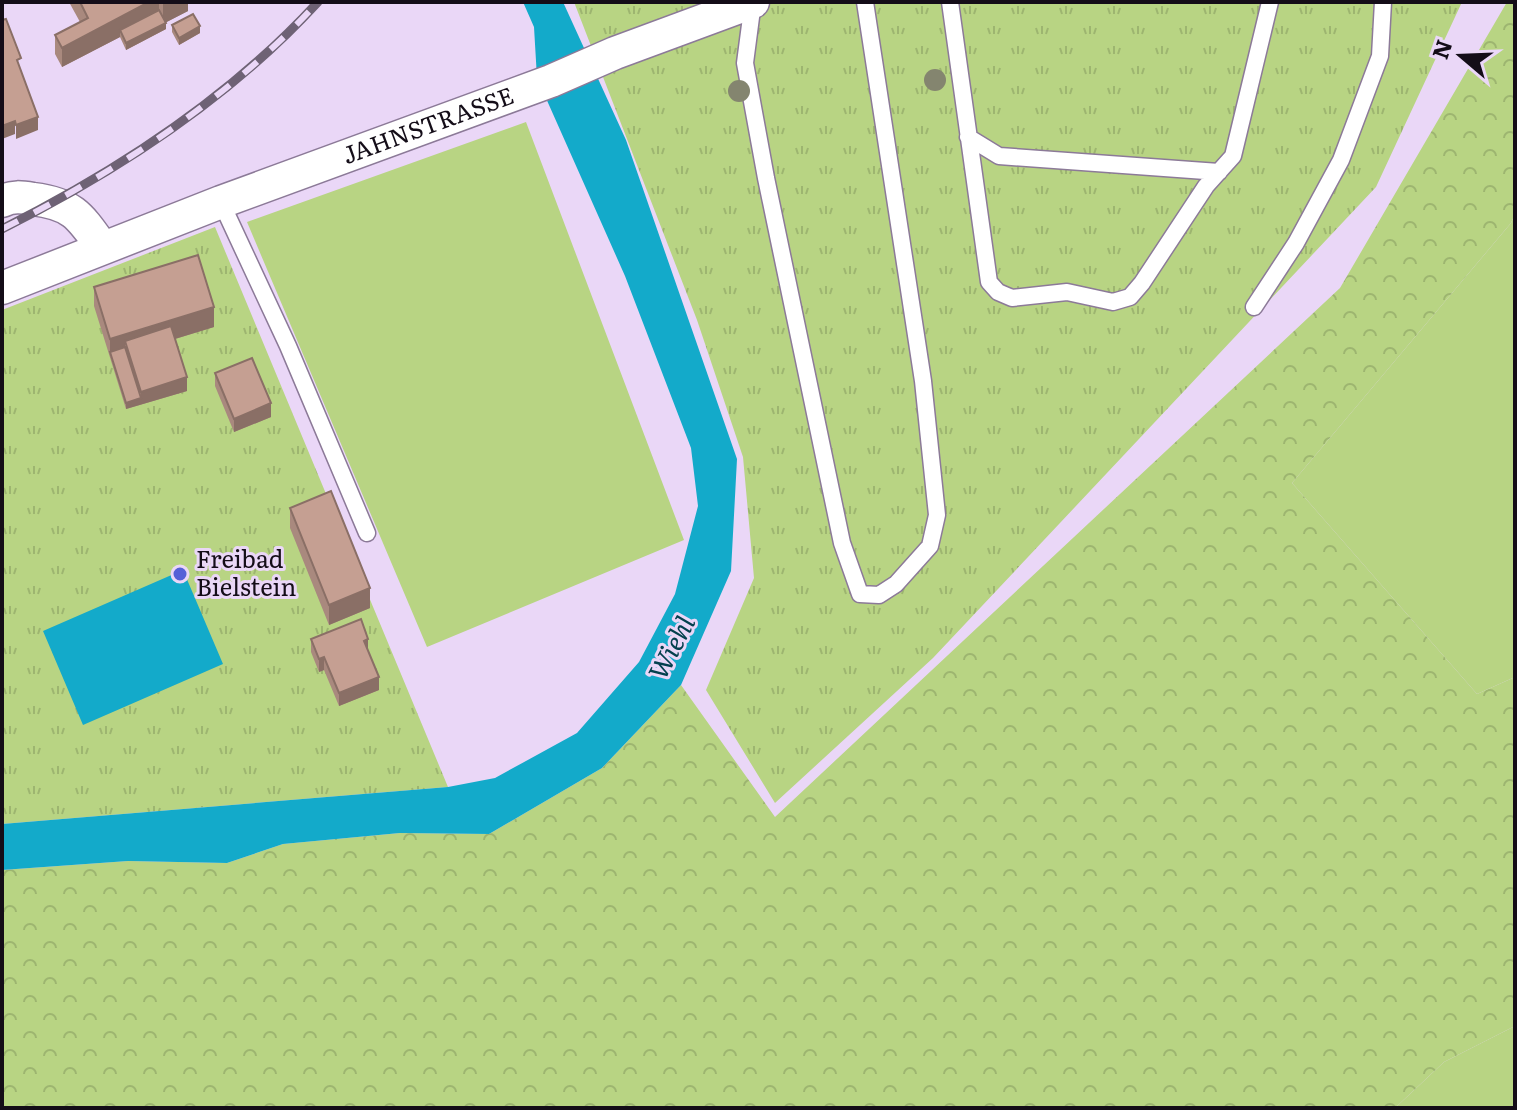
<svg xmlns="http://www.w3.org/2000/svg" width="1517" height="1110" viewBox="0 0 1517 1110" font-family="Literata,serif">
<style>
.green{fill:#b8d483}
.forest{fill:url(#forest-crowns)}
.park{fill:url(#park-tufts)}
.water{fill:#13aaca}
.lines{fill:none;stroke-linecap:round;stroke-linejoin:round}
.service-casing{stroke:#8c7a98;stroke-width:19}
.minor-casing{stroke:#8c7a98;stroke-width:35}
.service{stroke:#fff;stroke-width:16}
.minor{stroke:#fff;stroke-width:32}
.rail-casing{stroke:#6e6275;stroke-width:9}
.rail{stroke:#ead7f7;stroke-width:6;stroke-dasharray:18;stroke-linecap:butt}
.tree{fill:#84856f}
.wall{fill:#a9897e}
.shaded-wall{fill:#8a6f66}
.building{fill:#c59f92;stroke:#8a6f66;stroke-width:2}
.poi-dot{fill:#5560d7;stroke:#ead7f7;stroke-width:3}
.labels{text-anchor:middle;stroke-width:6;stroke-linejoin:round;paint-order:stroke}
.street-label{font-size:24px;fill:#140d18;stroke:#ead7f7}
.poi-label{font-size:24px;fill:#140d18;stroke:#ead7f7;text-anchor:start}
.water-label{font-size:26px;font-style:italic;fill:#04404e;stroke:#ead7f7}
</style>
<defs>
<pattern id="forest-crowns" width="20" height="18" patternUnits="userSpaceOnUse" patternTransform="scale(2)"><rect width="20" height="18" fill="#b8d483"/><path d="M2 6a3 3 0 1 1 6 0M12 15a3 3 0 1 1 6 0" fill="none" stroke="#9db570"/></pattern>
<pattern id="park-tufts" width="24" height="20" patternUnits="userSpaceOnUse" patternTransform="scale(2)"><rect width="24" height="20" fill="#b8d483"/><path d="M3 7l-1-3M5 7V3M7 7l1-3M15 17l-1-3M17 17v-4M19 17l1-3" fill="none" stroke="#9db570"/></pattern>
</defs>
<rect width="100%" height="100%" fill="#ead7f7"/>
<!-- green -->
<path class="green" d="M526,122l158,418 -257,107 -180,-425z
M1515,214v463l-38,17 -185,-211 219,-260z
M1515,1026v82h-120l49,-46z"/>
<!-- forest -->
<path class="forest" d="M1507,2h8v212l-4,9 -219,260 185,211 38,-17v349l-71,36 -49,46h-1393v-238l126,-9 99,2 56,-19 117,-11 89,1 113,-66 79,-83 94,132 565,-529z"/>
<!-- park -->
<path class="park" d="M574,2h888l-86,185 -443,471 -158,145 -69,-113 48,-112 -11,-121 -46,-137z
M215,227l233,560 -446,37v-514z"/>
<!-- water -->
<path class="water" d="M523,2h40l63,138 111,319 -6,112 -50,114 -79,83 -113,66 -89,-1 -117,11 -56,19 -99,-2 -126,9v-46l446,-37 47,-9 82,-45 62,-71 36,-68 23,-88 -7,-58 -66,-172 -88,-198 -3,-51z
M183,570l40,94 -140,61 -40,-94z"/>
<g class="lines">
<!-- service casing -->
<g class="service-casing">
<path id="service" d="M753,2l-8,61 21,115 76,365 18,51 19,1 17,-11 34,-38 7,-31 -14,-134 -58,-379
M950,2l39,280 9,10 14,6 55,-6 46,10 17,-5 12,-14 64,-97 27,-30 37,-154
M968,137l31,19 220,16
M221,202l67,144 79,187
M1254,307l42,-64 45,-83 39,-104 3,-54"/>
</g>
<!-- minor casing -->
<g class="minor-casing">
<g id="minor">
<path d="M2,201c11,-5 19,-4 31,-2 40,5 47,17 69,48"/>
<path id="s1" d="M2,288l219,-86 330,-121 64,-28 138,-51"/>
</g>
</g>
<!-- service -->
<use href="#service" class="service"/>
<!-- minor -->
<use href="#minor" class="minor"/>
<!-- rail casing -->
<g class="rail-casing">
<path id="rail" d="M2,229c116,-58 228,-131 316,-227"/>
</g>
<!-- rail -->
<use href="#rail" class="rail"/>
</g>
<!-- trees -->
<g class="tree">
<circle cx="935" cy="80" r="11"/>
<circle cx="739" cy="91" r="11"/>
</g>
<!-- wall -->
<path class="wall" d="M69,2h119v9l-22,11v7l-40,21 -6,-13 -58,30 -7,-13v-19l25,-13z
M172,25l28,8 -21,12 -7,-13z
M94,287l120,40 -39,12 12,52 -61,18 -32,-103z
M215,373l56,44 -37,15 -19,-46z
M290,508l80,100 -41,17 -39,-97z
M311,639l57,13 11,38 -40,16 -15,-36 -5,2 -8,-20z"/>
<!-- shaded-wall -->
<path class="shaded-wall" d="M149,2h10v14l-39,14v7l-58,30v-19z
M167,2h21v9l-25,13v-20z
M166,23v6l-40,21v-7z
M200,26v7l-21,12v-7z
M38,117v13l-22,9v-14z
M15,121v13l-13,5v-13z
M214,307v20l-85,26 -4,-12v13l-15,-2v-13z
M187,377v14l-61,18v-6l15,-5v-6z
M271,403v14l-37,15v-13z
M370,588v20l-41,17v-20z
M368,639v13l-4,-11z
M324,657v13l-5,2v-13z
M379,677v13l-40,16v-13z"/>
<!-- building -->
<path class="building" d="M80,2h69l-87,46 -7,-13 33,-17z
M159,10l7,13 -40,20 -6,-13z
M193,14l7,12 -21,12 -7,-13z
M6,19l15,39 -4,2 21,57 -22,8 -1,-4 -13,5v-106z
M198,255l16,52 -104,32 -16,-52z
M171,326l16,51 -46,15 -16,-51z
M125,347l16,51 -15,5 -16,-51z
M252,358l19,45 -37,16 -19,-46z
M331,491l39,97 -41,17 -39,-97z
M361,619l7,20 -4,2 15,36 -40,16 -15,-36 -5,2 -8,-20z"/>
<!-- markers -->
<circle class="poi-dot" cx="180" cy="574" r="8"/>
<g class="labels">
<!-- street labels -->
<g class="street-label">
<text dy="8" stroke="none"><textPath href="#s1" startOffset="456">JAHNSTRASSE</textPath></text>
</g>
<!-- poi labels -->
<g class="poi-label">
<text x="196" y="568">Freibad<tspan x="196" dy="28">Bielstein</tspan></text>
</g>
<!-- water labels -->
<g class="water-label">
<text transform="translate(672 648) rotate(-62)" y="9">Wiehl</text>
</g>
</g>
<!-- border -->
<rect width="1517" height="1110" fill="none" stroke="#140d18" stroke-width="8"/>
<!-- north arrow -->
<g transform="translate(1461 56) rotate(289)" stroke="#ead7f7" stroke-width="6" paint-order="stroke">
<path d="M0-6L14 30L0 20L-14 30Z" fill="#140d18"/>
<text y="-12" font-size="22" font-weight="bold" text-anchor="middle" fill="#140d18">N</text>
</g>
</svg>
